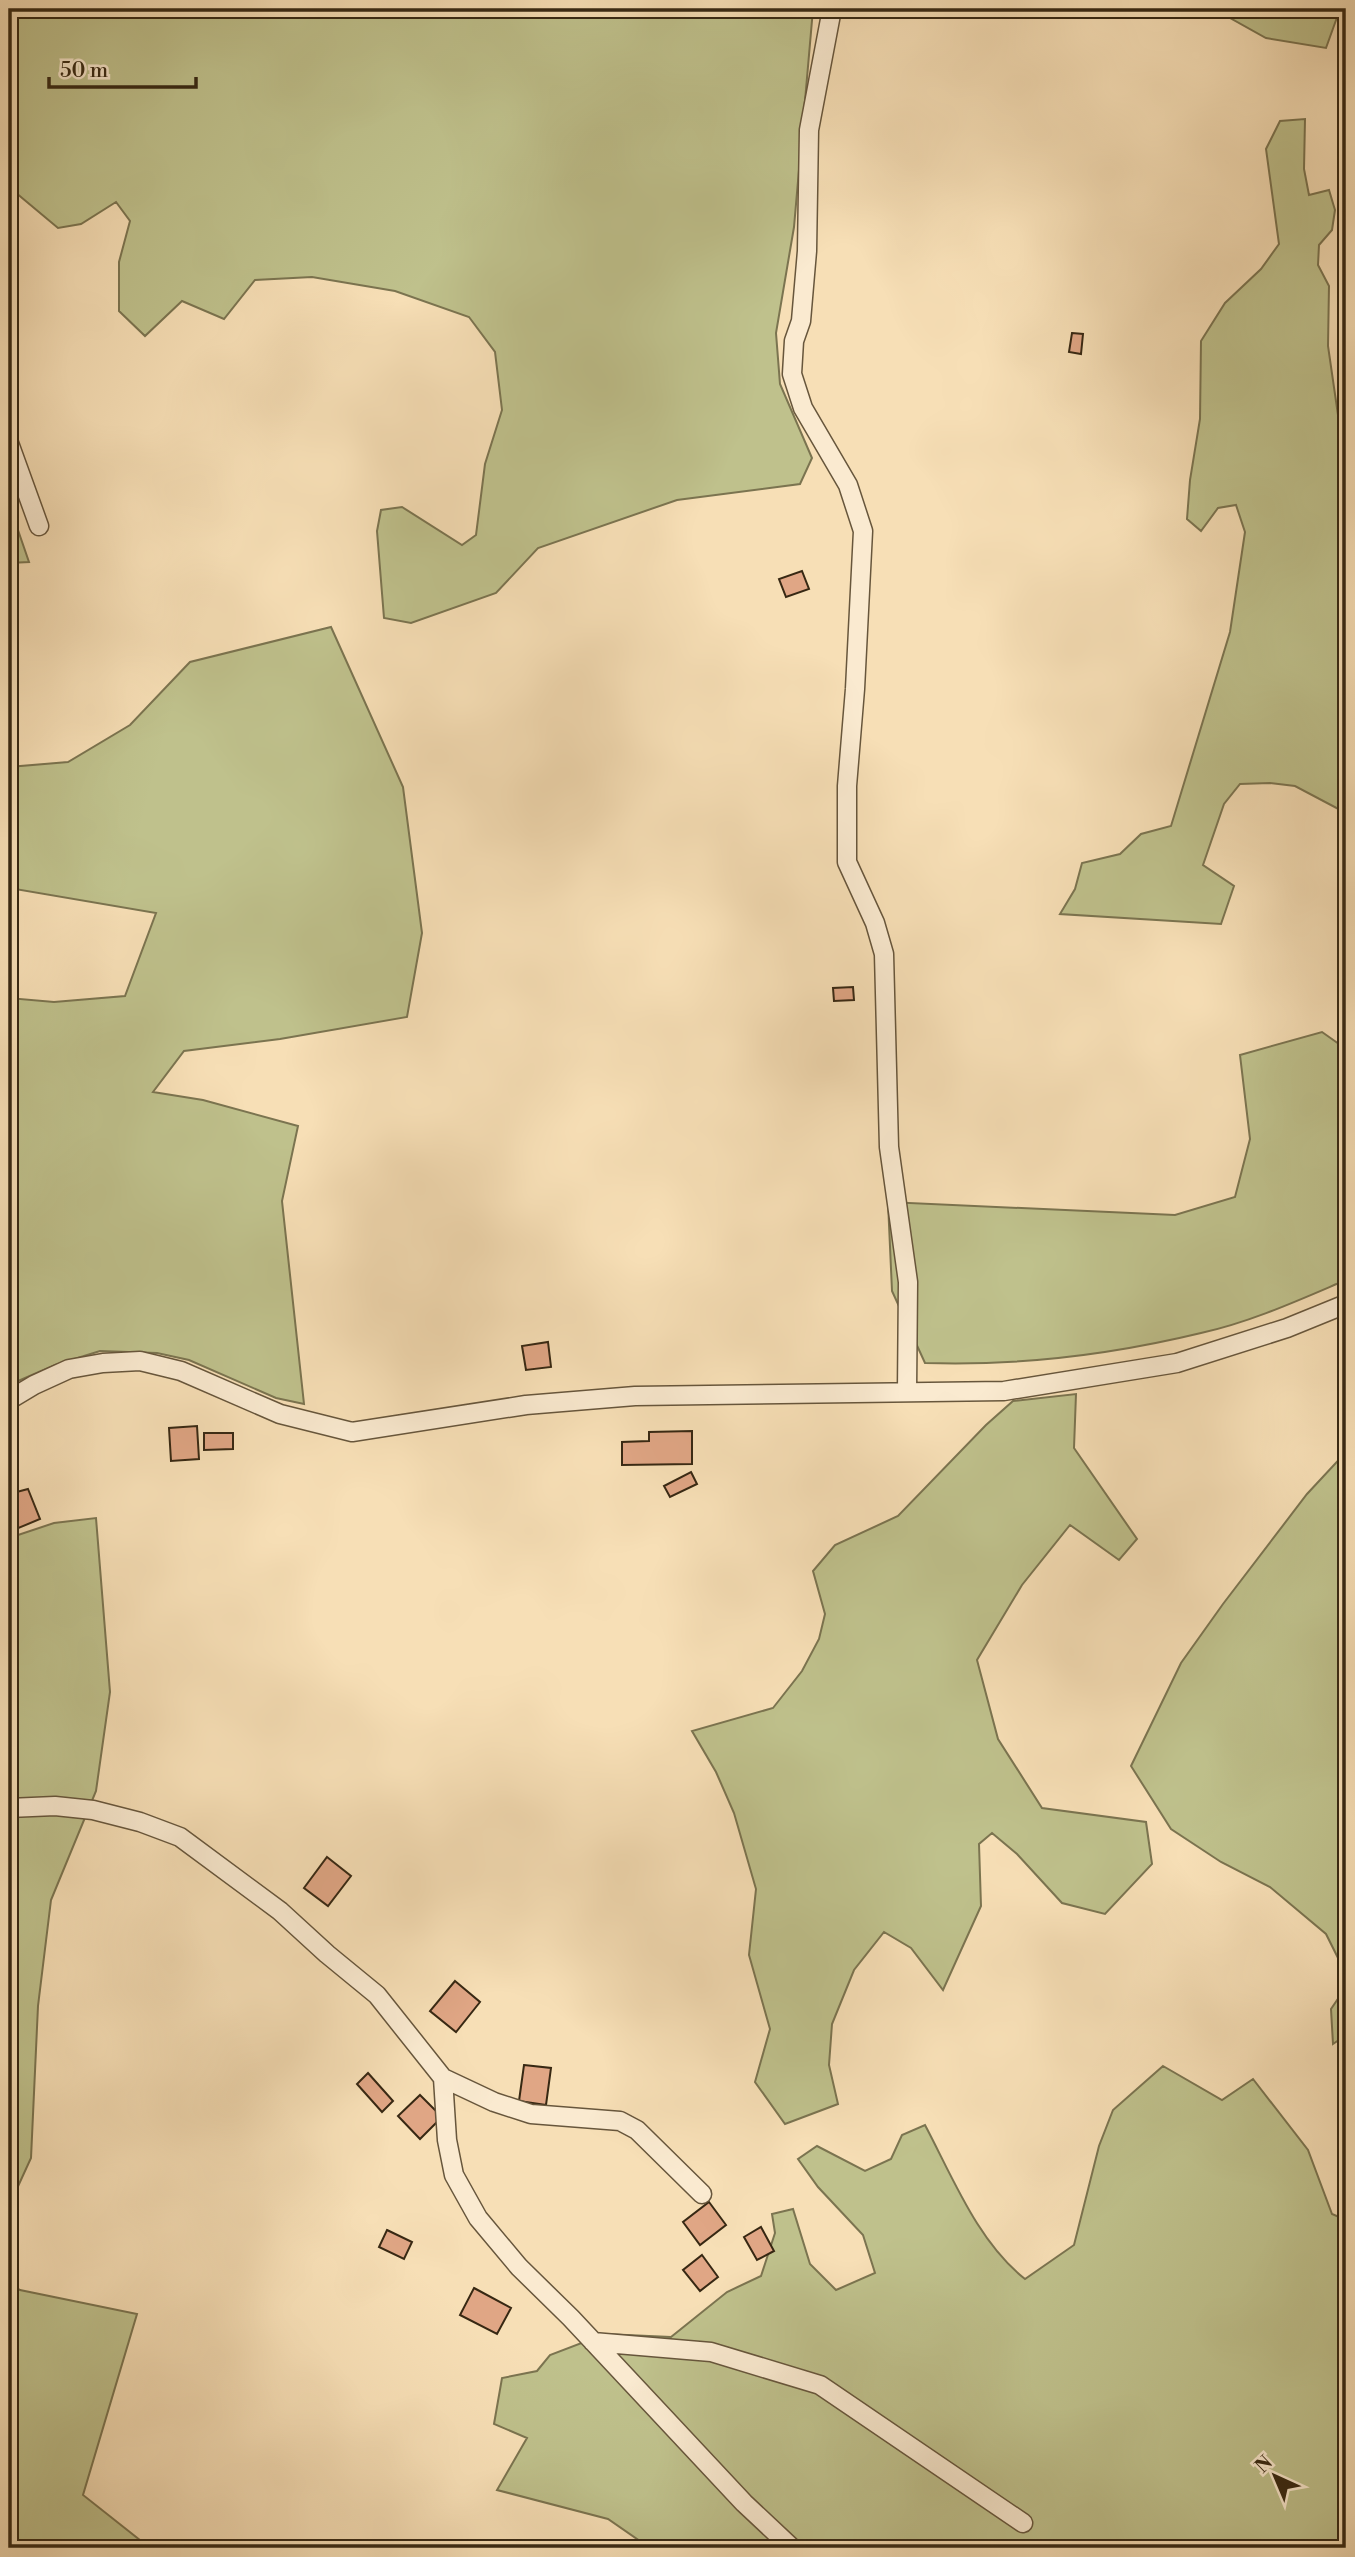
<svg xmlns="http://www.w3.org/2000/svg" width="1355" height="2557" viewBox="0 0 1355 2557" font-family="'Libre Bodoni',serif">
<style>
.green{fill:#bfc18c;stroke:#7b7450;stroke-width:2}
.building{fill:#e0a685;stroke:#372813;stroke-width:2}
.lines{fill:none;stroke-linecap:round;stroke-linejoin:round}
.street-casing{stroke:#67563c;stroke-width:21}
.street{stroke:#faead0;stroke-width:18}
</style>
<rect width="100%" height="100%" fill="#f7dfb6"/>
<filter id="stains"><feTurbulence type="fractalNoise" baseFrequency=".00286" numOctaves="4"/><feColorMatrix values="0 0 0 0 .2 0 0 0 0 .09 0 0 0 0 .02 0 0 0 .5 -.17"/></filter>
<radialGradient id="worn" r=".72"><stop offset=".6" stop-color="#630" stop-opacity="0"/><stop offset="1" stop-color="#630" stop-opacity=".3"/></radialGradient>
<!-- green -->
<path class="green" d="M9,9h804l-19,218 -18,106 4,51 32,74 -12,26 -123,16 -139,48 -42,45 -85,30 -27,-5 -7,-87 4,-21 21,-3 60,38 14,-10 9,-71 17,-54 -7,-58 -26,-35 -74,-26 -83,-14 -57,3 -31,39 -42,-18 -37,35 -26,-25v-49l11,-41 -14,-19 -35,22 -23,4 -49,-41z
M1214,9h126l-14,39 -60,-10z
M1305,119l-1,50 5,26 20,-5 6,20 -3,20 -13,15 -1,20 11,21 -1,60 18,124v343l-51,-27 -25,-3 -30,1 -16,20 -21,61 31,21 -13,38 -161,-10 15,-25 7,-26 38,-9 21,-20 30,-8 59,-194 15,-100 -9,-27 -18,3 -17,23 -14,-12 3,-39 10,-61 1,-78 24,-38 36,-34 18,-25 -13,-95 14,-28z
M9,504l20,58 -20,1z
M331,627l72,160 19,146 -15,84 -127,22 -96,12 -31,41 50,8 95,26 -16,75 22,203 -28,-6 -87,-38 -32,-7 -57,-2 -45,14 -46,20v-387l45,4 71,-6 31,-83 -147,-25v-121l59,-5 62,-37 60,-63z
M1322,1032l24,17v231c-47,20 -95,42 -145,53 -91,22 -184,33 -276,30l-33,-72 -4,-89 287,13 60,-18 15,-58 -10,-84z
M1076,1394l-2,54 63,91 -18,21 -49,-35 -48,60 -45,75 21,79 44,69 104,14 6,42 -47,50 -43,-11 -45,-49 -25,-21 -13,11 2,62 -38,84 -32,-42 -27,-16 -30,38 -22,54 -3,41 9,39 -53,20 -30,-42 15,-53 -21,-74 7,-66 -22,-76 -18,-41 -24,-41 81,-23 29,-37 17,-32 6,-25 -12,-43 22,-26 63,-29 88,-91 27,-24z
M1346,1452v522l-20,-40 -56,-47 -49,-25 -50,-33 -40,-63 50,-103 42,-59 84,-110z
M96,1518l14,174 -14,99 -45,109 -13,106 -7,152 -22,48v-668l45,-15z
M1346,1987v48l-13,9 -2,-35z
M1163,2066l59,34 31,-21 55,71 24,64 14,6v328h-696l-42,-29 -111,-29 30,-52 -33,-14 8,-46 35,-7 13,-16 55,-21 66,3 56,-45 34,-16 14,-43 -3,-19 21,-5 17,55 26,26 39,-17 -12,-38 -45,-48 -20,-28 19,-13 48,25 26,-12 11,-24 23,-10c28,53 53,117 100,154l49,-34 25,-99 14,-36z
M9,2283l11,7 117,24 -54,181 67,53h-141z"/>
<!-- building -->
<path class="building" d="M1072,333l11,1 -2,20 -12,-2z
M802,571l7,18 -23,8 -7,-18z
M853,987l1,13 -20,1 -1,-13z
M548,1342l3,25 -25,3 -4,-24z
M197,1426l2,33 -28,2 -2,-33z
M692,1431v33l-70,1v-23l27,-1v-9z
M204,1433h29v16l-29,1z
M691,1472l6,12 -27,13 -6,-11z
M28,1489l12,30 -24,10 -7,-17v-18z
M327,1857l24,19 -23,30 -24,-18z
M455,1981l25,21 -24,30 -26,-21z
M524,2065l27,3 -5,37 -27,-4z
M368,2073l25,28 -11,11 -25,-28z
M420,2095l22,22 -22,22 -22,-23z
M709,2202l17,23 -26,20 -17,-23z
M761,2227l13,24 -17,9 -13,-23z
M387,2230l25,12 -8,17 -25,-12z
M702,2255l16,22 -18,14 -17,-21z
M474,2288l37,20 -14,26 -37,-19z"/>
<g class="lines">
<!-- street casing -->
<g class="street-casing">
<path id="street" d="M832,9l-23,121 -2,121 -6,70 -7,20 -2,33 11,34 45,77 15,46 -8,158 -8,97v76l28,61 9,31 5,193 19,135 -1,109
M9,443l30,83
M9,1400l25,-15 35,-16 34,-6 37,-2 41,10 99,43 72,18 174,-27 109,-9 369,-5 173,-28 110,-35 59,-24
M9,1808l46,-2 38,4 47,12 40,15 100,74 47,43 50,41 66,83 4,62 7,35 24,43 41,49 52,51 173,185 48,45
M443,2078l51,24 37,12 89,7 17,9 65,64
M593,2342l118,10 109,33 203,138"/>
</g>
<!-- street -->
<use href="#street" class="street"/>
</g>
<!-- margin -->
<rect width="1355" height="2557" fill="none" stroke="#f7dfb6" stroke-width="35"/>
<rect x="10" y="10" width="1334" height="2536" fill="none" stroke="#372813" stroke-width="3.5"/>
<rect x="18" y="18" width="1320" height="2522" fill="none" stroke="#372813" stroke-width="2"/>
<!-- north arrow -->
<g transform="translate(1275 2476) rotate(316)" stroke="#faead0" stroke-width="5" paint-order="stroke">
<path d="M0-5L12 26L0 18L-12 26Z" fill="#372813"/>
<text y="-10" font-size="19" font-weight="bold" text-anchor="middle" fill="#372813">N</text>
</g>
<!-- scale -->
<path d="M49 77v10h147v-10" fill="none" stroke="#372813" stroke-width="3.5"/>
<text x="60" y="77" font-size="21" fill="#372813" stroke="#faead0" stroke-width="5" paint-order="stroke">50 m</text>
<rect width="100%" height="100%" filter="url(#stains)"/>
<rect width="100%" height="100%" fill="url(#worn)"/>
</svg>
